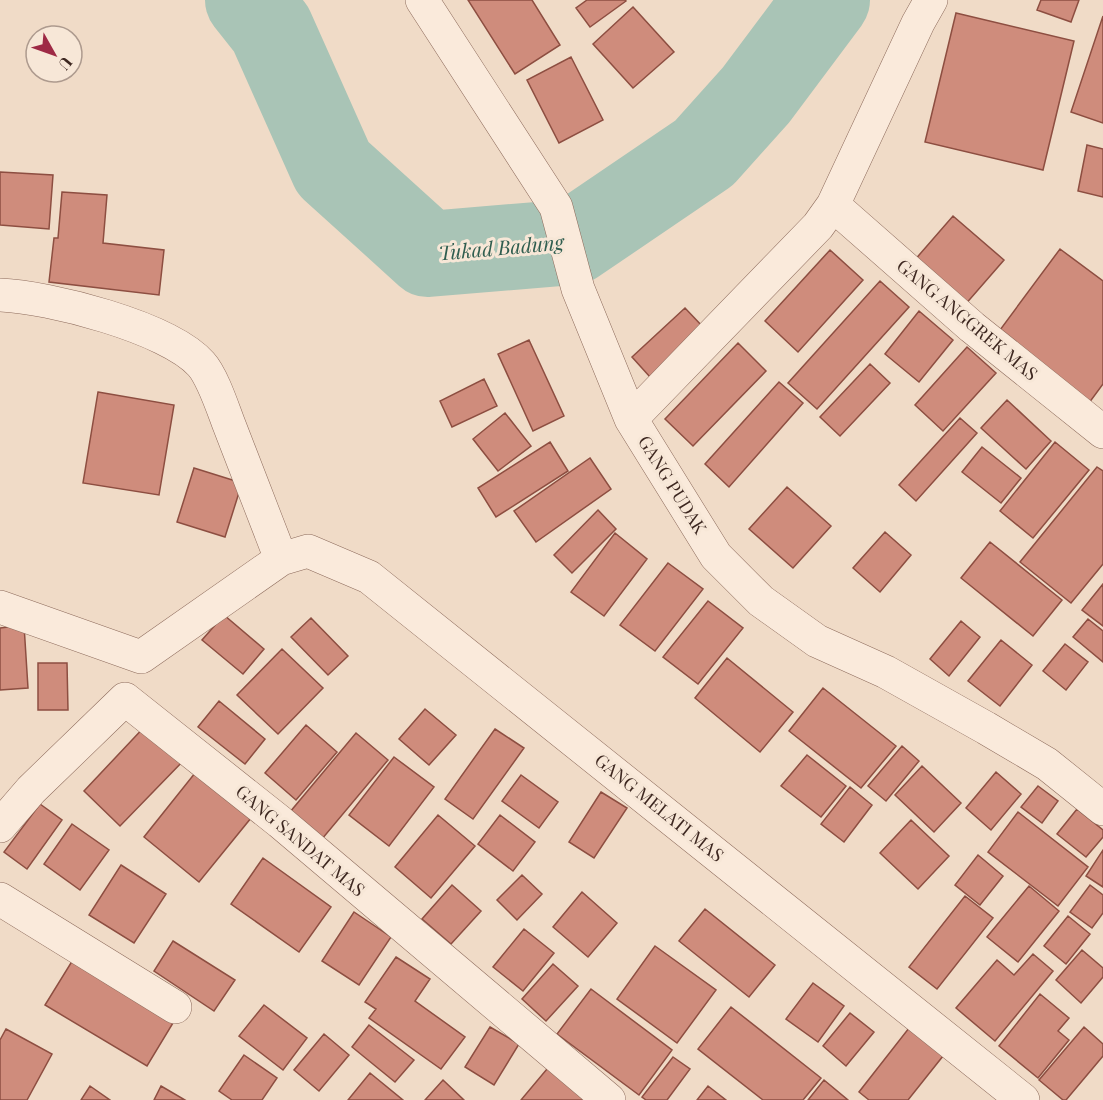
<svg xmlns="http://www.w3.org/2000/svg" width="1103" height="1100" viewBox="0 0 1103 1100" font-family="'Playfair Display',serif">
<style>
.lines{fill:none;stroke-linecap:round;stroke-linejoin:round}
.river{stroke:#a9c4b6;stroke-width:86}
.building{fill:#cf8c7c;stroke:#8d4e41;stroke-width:1.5}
.minor-casing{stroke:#8d6b5c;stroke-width:34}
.minor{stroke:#faeadb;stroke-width:33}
.labels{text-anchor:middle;stroke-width:6;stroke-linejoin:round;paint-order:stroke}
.street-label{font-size:18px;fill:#3d2720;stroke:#f7e7d7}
.water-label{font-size:20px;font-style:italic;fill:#2f5d4f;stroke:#f7e7d7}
</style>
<rect width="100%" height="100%" fill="#f0dbc7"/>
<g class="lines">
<!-- river -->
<path class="river" d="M248,0l23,29 62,139 95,86 145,-12 131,-89 52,-58 71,-95"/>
</g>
<!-- building -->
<path class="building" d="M468,0h64l28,45 -45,29z
M587,0h38l1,1 -36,26 -14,-19z
M1041,0h38l-8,22 -34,-12z
M633,7l41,45 -41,36 -40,-44z
M956,13l118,28 -31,129 -118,-28z
M1103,16v107l-32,-11z
M571,57l32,63 -44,23 -32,-63z
M1087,145l16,4v48l-25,-6z
M0,172l53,3 -4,54 -49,-4z
M62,192l45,3 -4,48 61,7 -5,45 -110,-13 5,-44h4z
M953,216l51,44 -40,46 -51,-44z
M1060,249l43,32v103l-14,19 -92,-69z
M830,250l33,30 -65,72 -33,-31z
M880,281l29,26 -92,102 -29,-26z
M685,308l18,19 -53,50 -18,-20z
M919,311l34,29 -34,42 -34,-28z
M529,340l35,76 -31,15 -35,-77z
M738,343l28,28 -73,75 -28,-27z
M967,347l29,26 -53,58 -28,-26z
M870,364l20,19 -50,53 -20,-19z
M484,379l13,27 -45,21 -12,-26z
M779,382l24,21 -74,84 -24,-23z
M98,392l76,13 -15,90 -76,-12z
M1007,400l44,41 -25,28 -45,-41z
M505,413l26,33 -33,25 -25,-32z
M960,418l17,15 -61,68 -17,-16z
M550,442l18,29 -72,46 -18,-29z
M1055,442l34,28 -56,68 -33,-27z
M982,447l39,31 -20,25 -39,-31z
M590,458l21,31 -75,53 -22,-31z
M1097,467l6,4v93l-32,39 -51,-41z
M194,468l48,15 -17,54 -48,-15z
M787,487l44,39 -38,42 -44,-39z
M598,510l18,19 -44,44 -18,-18z
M885,532l26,23 -31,37 -27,-24z
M615,533l32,26 -43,57 -33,-24z
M990,542l72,58 -29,36 -72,-58z
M668,563l35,26 -48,62 -35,-26z
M1103,584v42l-21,-16z
M708,601l35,27 -45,56 -35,-27z
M224,615l40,34 -21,25 -41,-34z
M311,618l37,38 -20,19 -37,-38z
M1088,619l15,12v31l-30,-25z
M961,621l19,16 -31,39 -19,-17z
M24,625l4,63 -28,2v-62z
M1001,640l31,25 -32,41 -32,-25z
M1065,644l23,18 -22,28 -23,-19z
M282,649l41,39 -45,46 -41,-39z
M727,658l66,54 -33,40 -65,-54z
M38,663h29l1,47h-30z
M823,688l73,58 -35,42 -72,-57z
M219,701l46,38 -20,25 -47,-37z
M425,709l31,26 -27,30 -30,-26z
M148,723l38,35 -66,68 -36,-35z
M306,725l31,27 -41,48 -31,-27z
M495,729l29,19 -51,71 -28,-20z
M356,733l32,27 -66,79 -32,-27z
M902,746l17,15 -33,40 -18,-15z
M807,755l39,31 -25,31 -40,-31z
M394,757l40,30 -45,59 -40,-31z
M922,766l39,37 -27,29 -39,-37z
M996,772l25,22 -30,36 -25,-22z
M195,773l56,45 -52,64 -55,-45z
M521,775l37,27 -19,26 -37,-27z
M1038,786l20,15 -16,22 -21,-16z
M850,787l22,18 -28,37 -23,-18z
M601,792l26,16 -33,50 -25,-16z
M40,804l22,16 -35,49 -23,-17z
M1077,809l26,21v7l-17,20 -29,-23z
M1018,812l70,55 -30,39 -70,-54z
M438,815l37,31 -44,52 -36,-31z
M500,815l35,27 -22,29 -35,-27z
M911,820l38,36 -31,33 -38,-36z
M72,824l37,26 -29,40 -36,-26z
M1103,850v37l-17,-11z
M978,855l25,21 -23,29 -25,-20z
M263,858l68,49 -32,45 -68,-48z
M121,865l45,29 -32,49 -45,-28z
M522,875l20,19 -25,26 -20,-20z
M452,885l29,26 -30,33 -29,-25z
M1090,885l13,10v18l-11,15 -22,-16z
M1029,886l30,25 -41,51 -31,-25z
M582,892l35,31 -29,34 -35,-30z
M965,896l28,22 -56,71 -28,-22z
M705,909l70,56 -26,32 -70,-56z
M354,912l37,25 -32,48 -37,-24z
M1068,916l22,18 -24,30 -22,-18z
M524,929l30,24 -31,38 -30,-24z
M173,941l62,39 -21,31 -60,-40z
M655,946l61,44 -39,53 -60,-44z
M1082,950l21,18v9l-22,26 -25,-23z
M1033,954l20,17 -58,70 -39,-33 41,-48 17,15z
M396,957l34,22 -15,22 50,36 -24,32 -72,-51 7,-9 -11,-7z
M74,958l102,60 -29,48 -102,-61z
M553,964l25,22 -32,35 -24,-22z
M813,983l31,23 -26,36 -32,-23z
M591,989l81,61 -33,45 -82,-61z
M1040,994l29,24 -11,13 11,9 -31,38 -39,-32z
M264,1005l43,33 -24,32 -44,-34z
M731,1007l90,71 -18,22h-40l-65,-51z
M850,1013l24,19 -28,34 -23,-20z
M369,1025l45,35 -19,22 -43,-35z
M490,1027l29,17 -25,41 -29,-18z
M1084,1027l19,17v12l-37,44h-3l-24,-20z
M909,1028l34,28 -35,44h-39l-10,-8z
M6,1029l46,25 -25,46h-27v-60z
M324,1034l25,21 -30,36 -25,-21z
M244,1055l33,23 -15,22h-30l-13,-9z
M673,1057l17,12 -23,31h-21l-4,-3z
M552,1063l42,37h-73z
M370,1073l33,27h-55z
M443,1080l21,20h-39z
M824,1080l24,20h-40z
M90,1086l20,14h-29z
M161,1086l24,14h-31z
M708,1086l18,14h-29z"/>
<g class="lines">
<!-- minor casing -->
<g class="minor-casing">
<path id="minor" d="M422,0l134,207 22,82 53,130 85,137 45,45 56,40 69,31 100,56 61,36 56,45
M833,205l139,122 131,105
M0,295c49,2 168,32 201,69 11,12 21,42 27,58 18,46 35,91 53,137
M631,419l187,-193 15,-21 85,-182 13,-23
M0,607l141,50 140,-98 27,-8 61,26 654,523
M0,826l31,-36 94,-91 155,123 329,278
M0,899l175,108"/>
</g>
<!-- minor -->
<use href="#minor" class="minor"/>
</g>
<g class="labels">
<!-- street labels -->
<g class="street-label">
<text transform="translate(967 320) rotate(40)" y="6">GANG ANGGREK MAS</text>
<text transform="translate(672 485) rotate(58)" y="6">GANG PUDAK</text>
<text transform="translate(659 808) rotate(39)" y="6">GANG MELATI MAS</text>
<text transform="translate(300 841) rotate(40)" y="6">GANG SANDAT MAS</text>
</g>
<!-- water labels -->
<g class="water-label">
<text transform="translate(501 248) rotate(-5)" y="7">Tukad Badung</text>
</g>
</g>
<!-- north arrow -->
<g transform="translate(54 54) rotate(130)"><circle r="28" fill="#f7e7d7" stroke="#ad9a8e" stroke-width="1.5"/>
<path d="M0-4.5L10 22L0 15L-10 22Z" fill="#9e2a45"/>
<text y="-9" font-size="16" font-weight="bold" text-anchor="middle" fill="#3d2720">U</text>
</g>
</svg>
